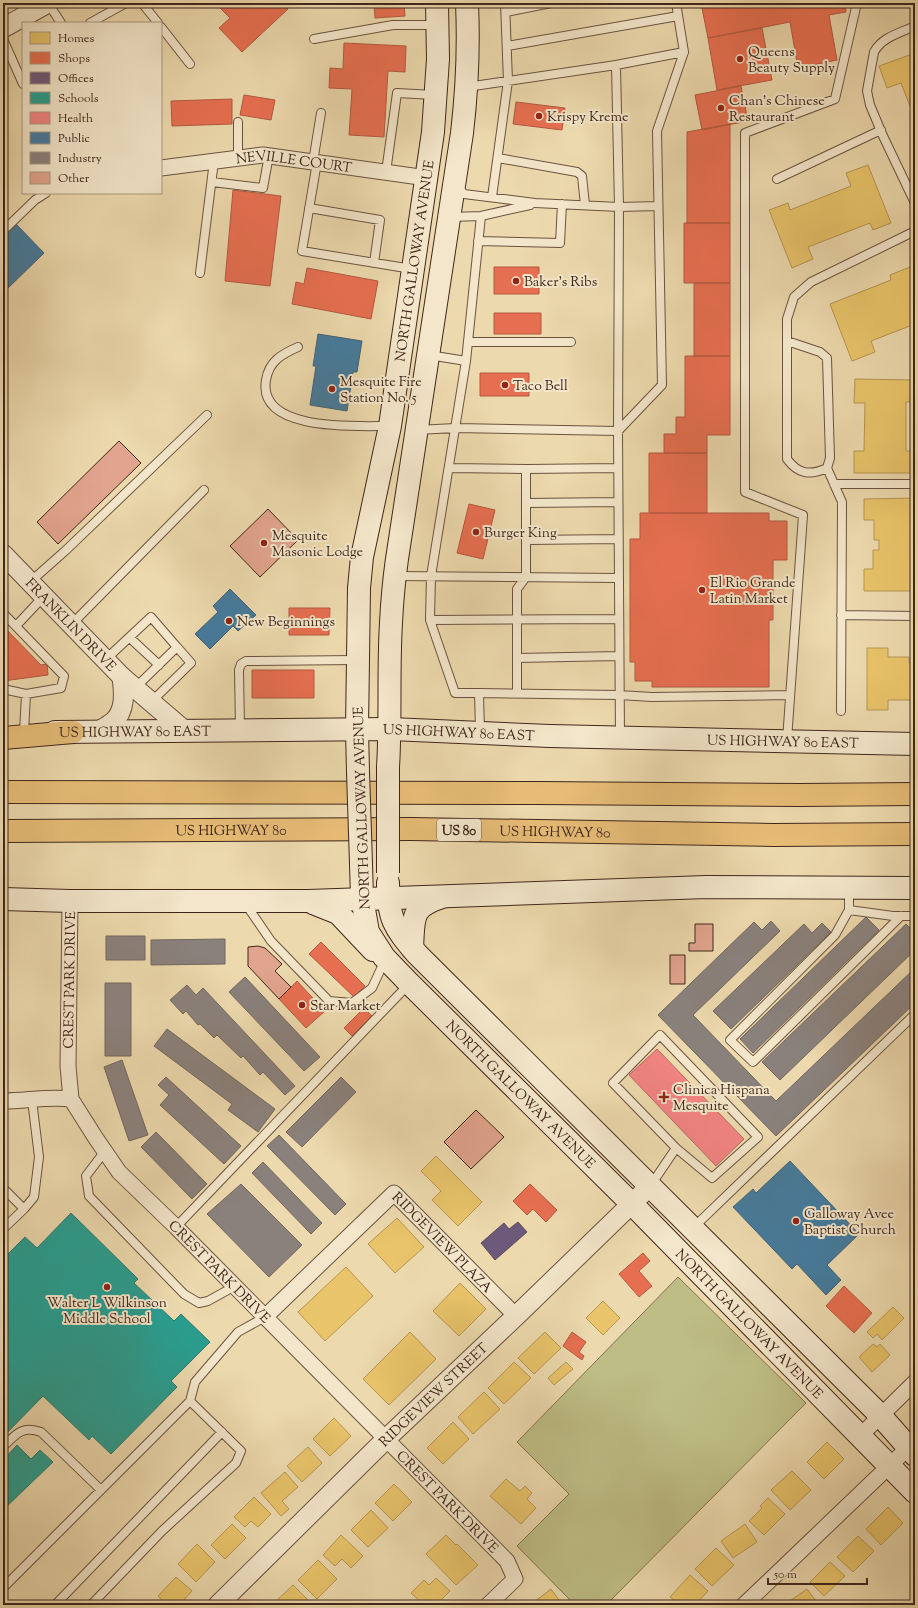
<svg xmlns="http://www.w3.org/2000/svg" width="918" height="1608" viewBox="0 0 918 1608" font-family="'Sorts Mill Goudy',serif">
<style>
.green{fill:#bebd85;stroke:#7f7250}
.homes{fill:#e9c46a;stroke:#b69552}
.shops{fill:#e76f51;stroke:#b55941}
.offices{fill:#6d597a;stroke:#604a5e}
.schools{fill:#2a9d8f;stroke:#31796c}
.health{fill:#f28482;stroke:#bd6863}
.public{fill:#457b9d;stroke:#446276}
.industry{fill:#8a817c;stroke:#74665f}
.building{fill:#e1a48e;stroke:#40261b}
.lines{fill:none;stroke-linecap:round;stroke-linejoin:round}
.service-casing{stroke:#6b5340;stroke-width:10}
.minor-casing{stroke:#6b5340;stroke-width:17}
.tertiary-casing{stroke:#6b5340;stroke-width:21}
.secondary-casing{stroke:#40261b;stroke-width:24}
.motorway-casing{stroke:#40261b;stroke-width:24}
.service{stroke:#f3e6ca;stroke-width:8}
.minor{stroke:#f3e6ca;stroke-width:15}
.tertiary{stroke:#f3e6ca;stroke-width:19}
.secondary{stroke:#f3e6ca;stroke-width:22}
.motorway{stroke:#e6bc76;stroke-width:22}
.secondary-bridge-casing{stroke:#40261b;stroke-width:24;stroke-linecap:butt}
.secondary-bridge{stroke:#f3e6ca;stroke-width:22}
.poi-dot{fill:#8f2418;stroke:#f3e6ca;stroke-width:1.5}
.labels{text-anchor:middle;stroke-width:4;stroke-linejoin:round;paint-order:stroke}
.shield{fill:#f3e6ca;stroke:#766050;stroke-width:1}
.shield-label{font-size:13px;font-weight:bold;fill:#40261b}
.poi-label{font-size:14px;fill:#40261b;stroke:#f3e6ca;text-anchor:start}
.street-label{font-size:14px;fill:#40261b;stroke:#f3e6ca}
</style>
<rect width="100%" height="100%" fill="#ecd9ad"/>
<filter id="stains"><feTurbulence type="fractalNoise" baseFrequency=".005" numOctaves="4"/><feColorMatrix values="0 0 0 0 .2 0 0 0 0 .09 0 0 0 0 .02 0 0 0 .5 -.17"/></filter>
<radialGradient id="worn" r=".72"><stop offset=".6" stop-color="#630" stop-opacity="0"/><stop offset="1" stop-color="#630" stop-opacity=".3"/></radialGradient>
<!-- green -->
<path class="green" d="M678,1277l128,126 -200,202h-31l-58,-59 52,-52 -52,-52z"/>
<!-- homes -->
<path class="homes" d="M915,53v66l-14,-36 -14,5 -8,-22z
M868,165l23,58 -18,7 -3,-7 -62,24 5,12 -21,9 -23,-58 19,-7 2,7 61,-24 -5,-13z
M915,265v59l-44,17 4,11 -23,9 -22,-57 61,-24 -1,-5z
M855,379l60,1v22h-9v49h9v22h-61v-22h10l1,-48h-11z
M915,498v42h-4v9h4v42h-51v-22h9v-19h6v-10h-5v-20h-10v-21z
M867,648h21v9h21v6h6v37h-27v10h-21z
M436,1156l46,46 -24,24 -26,-26 9,-9 -20,-20z
M397,1218l27,29 -29,26 -27,-29z
M346,1267l27,29 -48,45 -27,-29z
M460,1283l26,26 -27,27 -26,-25z
M603,1301l17,17 -17,17 -17,-17z
M893,1307l11,11 -22,22 -5,-6 -4,4 -6,-6z
M410,1332l26,27 -47,46 -26,-26z
M545,1332l16,16 -27,26 -16,-16z
M873,1344l4,3 3,-3 10,11 -18,17 -13,-15z
M514,1362l17,16 -27,26 -16,-16z
M566,1362l7,7 -19,16 -6,-7z
M484,1392l16,17 -27,25 -15,-17z
M334,1418l17,18 -21,20 -17,-17z
M453,1422l16,17 -26,25 -16,-16z
M827,1442l17,17 -20,20 -17,-17z
M308,1447l14,16 -20,19 -15,-16z
M792,1471l19,19 -21,20 -19,-20z
M285,1472l13,15 -16,14 7,8 -8,7 -20,-23z
M506,1479l14,12 5,-5 7,7 -5,6 9,9 -15,16 -31,-28z
M394,1484l18,18 -19,19 -18,-18z
M254,1497l17,17 -13,13 -7,-6 -6,6 -11,-10z
M768,1498l17,16 -21,21 -15,-14 13,-13 -2,-2z
M888,1507l15,16 -22,22 -15,-16z
M371,1510l17,18 -20,19 -17,-17z
M232,1524l14,14 -21,21 -14,-14z
M745,1524l12,18 -24,16 -12,-17z
M341,1535l22,21 -12,12 -9,-9 -7,7 -12,-11z
M446,1535l10,10 1,-1 21,21 -22,20 -30,-31z
M858,1536l16,15 -21,21 -16,-15z
M197,1544l18,18 -19,20 -18,-18z
M716,1548l18,17 -22,21 -17,-17z
M318,1560l19,19 -20,20 -19,-19z
M830,1562l15,14 -21,20 -14,-14z
M690,1575l18,16 -13,14h-15l-10,-8z
M176,1577l16,14 -13,14h-12l-9,-9z
M436,1578l14,13 -14,14h-12l-13,-12 13,-13 5,5z
M293,1585l17,17 -3,3h-35z
M551,1589l11,15 -1,1h-31z
M807,1589l12,16h-31l-1,-2z"/>
<!-- shops -->
<path class="shops" d="M215,3h67l6,6 -46,43 -23,-24 11,-10z
M374,3h30l1,13 -30,2z
M701,3h144l1,9 -17,3 8,45 -39,8 -8,-46 -82,16z
M762,28l10,52 -55,10 -9,-52z
M344,43l62,3 -1,26 -17,-1 -4,66 -35,-2 3,-46 -23,-1 1,-20 13,1z
M741,86l7,35 -46,9 -7,-35z
M244,95l31,5 -4,20 -31,-5z
M232,99v25l-60,2 -1,-25z
M516,102l49,6 -3,22 -49,-6z
M730,124v99h-43v-91z
M233,190l48,6 -11,90 -45,-5z
M684,223h46v60h-46z
M494,267h45v27h-45z
M307,268l71,13 -7,38 -79,-15 4,-22 8,2z
M694,283h36v73h-36z
M494,313h47v21h-47z
M685,356h45v79h-23v18h-43v-19h12v-17h9z
M480,373h49v23h-49z
M649,453h58v60h-58z
M469,504l26,6 -12,49 -26,-6z
M640,513h129v8h18v39h-14v60h-4v67h-117v-6h-17v-19h-5v-123h10z
M289,608h41l-1,27h-40z
M3,626l38,39 6,-1 1,11 -45,6z
M252,670h62v28h-62z
M321,942l44,44 -11,11 -45,-43z
M297,981l28,30 -19,17 -27,-29z
M364,1008l8,8 -20,20 -8,-8z
M530,1184l27,26 -11,12 -13,-13 -6,6 -14,-14z
M643,1253l7,8 -11,10 13,15 -13,11 -20,-23z
M844,1286l28,27 -18,20 -28,-27z
M572,1332l14,10 -7,10 5,4 -2,4 -19,-14z"/>
<!-- offices -->
<path class="offices" d="M518,1222l9,10 -32,28 -14,-17 23,-20 5,6z"/>
<!-- schools -->
<path class="schools" d="M71,1213l67,66 -4,4 40,38 7,-7 29,28 -39,39 6,6 -66,67 -19,-18 -3,4 -46,-44 -40,41v-178l22,-22 12,11z
M17,1445l14,14 9,-9 13,12 -50,48v-50z"/>
<!-- health -->
<path class="health" d="M657,1049l87,90 -28,27 -87,-91z"/>
<!-- public -->
<path class="public" d="M16,224l28,29 -41,40v-56z
M318,334l44,7 -5,31h-4l-6,39 -37,-6 6,-39h-3z
M230,589l26,26 -18,16 -5,-5 -23,23 -15,-15 23,-22 -5,-6z
M790,1161l69,73 -32,31 14,15 -15,15 -29,-31 -5,5 -59,-62 20,-18 3,4z"/>
<!-- industry -->
<path class="industry" d="M866,917l13,13 -126,123 -13,-14z
M771,921l9,10 -87,84 83,86 139,-133v35l-139,133 -118,-121 96,-93 8,8z
M822,923l9,9 -100,97 -18,-18 91,-87 8,9z
M906,924l7,7 2,-1v20l-135,130 -18,-18z
M106,936h39v24h-39z
M225,939v25l-74,1v-25z
M245,977l75,80 -16,14 -75,-79z
M105,983h26v73h-26z
M187,985l9,10 7,-7 92,98 -10,9 -22,-23 -3,3 -17,-19 -2,2 -24,-23 -3,3 -14,-14 -2,1 -12,-14 -3,3 -13,-14z
M167,1029l108,80 -17,23 -30,-22 4,-6 -78,-58z
M122,1060l26,75 -19,6 -25,-74z
M166,1077l75,69 -17,18 -64,-59 9,-10 -11,-10z
M341,1077l15,15 -54,55 -16,-15z
M156,1132l51,52 -15,15 -51,-52z
M279,1135l67,69 -11,11 -68,-69z
M263,1162l59,61 -11,11 -59,-61z
M241,1184l61,61 -33,32 -62,-63z"/>
<!-- building -->
<path class="building" d="M119,441l22,22 -83,81 -21,-22z
M268,509l30,31 -38,37 -30,-31z
M695,924h18v27h-24v-8h6z
M258,946l7,2 17,16 -7,7 16,16 -12,12 -31,-33v-19z
M670,955h15v29h-15z
M476,1110l28,27 -33,32 -27,-27z"/>
<g class="lines">
<!-- service casing -->
<g class="service-casing">
<path id="service" d="M48,3l13,20
M142,3l16,20
M506,12l45,-9
M90,23l36,-20
M915,26c-15,7 -33,11 -41,26l-7,39 3,14 13,31 32,67
M161,27l29,37
M3,39l20,45
M314,39l79,-14h44
M507,46l171,-30
M616,65l68,-13
M467,87l149,-22 3,142 -1,224
M238,122v36
M498,158l79,14 5,4 3,29
M313,162l8,-49
M317,162l-15,89 110,18
M386,172l11,-79 37,2
M777,179l104,-49
M212,182l51,6 6,-33
M457,186l7,8 71,9 84,4 39,-1
M492,197l16,-116 -3,-78
M309,208l71,12 -6,43
M451,217l30,-1 49,-11
M3,231l32,-31 11,-7
M478,241l82,2 2,-39
M200,273l14,-112
M787,341l33,11 7,6 3,100 -3,10c-17,8 -29,6 -40,-9v-140l7,-22 17,-15 104,-51
M468,342h103
M298,347c-16,7 -29,14 -32,33 -9,52 91,46 122,46
M429,355l37,6 15,-145
M466,361l-35,215 -1,44 25,73h24l1,39
M417,430l38,-2 163,3 2,305
M618,431l44,-46 -5,-254 27,-79 -8,-49
M449,468l77,1v108l-9,12v104
M827,468l15,34 -1,209
M526,469l92,-1
M834,484h81
M526,503l92,-1
M526,540l92,-1
M396,576l222,2
M30,582l35,-31 142,-136
M3,613l61,63 -3,12 -35,6 -23,-5
M841,615l74,1
M430,620l189,-1
M71,625l133,-135
M16,626l28,-30
M130,638l29,27
M517,658l102,-2
M105,660l46,-43 26,30
M135,688l42,-41 14,16 -40,39
M479,693l140,2 33,2 138,-2
M240,729l-1,-59 2,-6 5,-3 111,-1
M24,732l2,-38
M787,740l16,-225 -58,-23v-359l90,-34 22,-96
M849,889v21l44,6h22
M245,903l26,38 58,60 23,2 20,-15 13,-28
M849,910l-14,25 -105,105 23,22 148,-146
M105,1151l-19,25 3,20 95,98 15,9 9,-2 27,-15
M651,1185l25,-37 36,30 46,-41 -98,-102 -47,48 63,65
M3,1188l21,21 10,-12 5,-40 -7,-57
M176,1227l233,-243
M694,1227l221,-213
M3,1229l21,-20
M3,1447c12,-12 19,-22 38,-15l60,58
M3,1588l187,-187 5,-19 43,-50 27,-15
M55,1605l167,-173
M91,1605l71,-74 74,-68 5,-12 -51,-50"/>
</g>
<!-- minor casing -->
<g class="minor-casing">
<g id="minor">
<path id="s1" d="M161,168l102,-13 164,23"/>
<path id="s2" d="M70,901l-2,165 3,33 24,38 24,35 57,55 331,334 8,18 -27,26"/>
<path d="M3,1101c23,0 46,-5 68,-2"/>
<path id="s3" d="M265,1317l129,-124 122,123"/>
<path d="M861,1435l54,-53"/>
<path d="M744,1605l164,-157"/>
</g>
</g>
<!-- tertiary casing -->
<g class="tertiary-casing">
<g id="tertiary">
<path d="M3,28l45,-25"/>
<path id="s4" d="M3,554l119,123 63,54"/>
<path d="M97,732c5,-3 11,-6 16,-10 13,-11 11,-30 9,-45"/>
<path id="s5" d="M218,1605l168,-166 130,-123 134,-130"/>
</g>
</g>
<!-- secondary casing -->
<g class="secondary-casing">
<g id="secondary">
<path id="s6" d="M55,732l336,-3 159,7 365,8"/>
<path d="M388,767c3,-48 0,-96 3,-144 1,-21 3,-43 6,-64l65,-426c5,-43 7,-86 5,-130"/>
<path id="s7" d="M358,772l-1,-43 2,-141 3,-31 28,-131 43,-294 5,-73 -1,-56"/>
<path id="s8" d="M361,864l1,34 6,34 16,25 25,26 230,228 276,281"/>
<path d="M388,883c0,36 6,44 29,71l463,461 35,40"/>
<path d="M3,899l67,2h238l398,-14 209,1"/>
<path d="M313,903l25,10 35,37"/>
<path d="M412,948c2,-30 -2,-41 30,-51"/>
</g>
</g>
<!-- motorway casing -->
<g class="motorway-casing">
<g id="motorway">
<path d="M3,738l70,-6"/>
<path d="M3,792l536,1 261,2 115,-1"/>
<path id="s9" d="M3,831l408,-2 362,6 142,-1"/>
</g>
</g>
<!-- service -->
<use href="#service" class="service"/>
<!-- minor -->
<use href="#minor" class="minor"/>
<!-- tertiary -->
<use href="#tertiary" class="tertiary"/>
<!-- secondary -->
<use href="#secondary" class="secondary"/>
<!-- motorway -->
<use href="#motorway" class="motorway"/>
<!-- secondary-bridge casing -->
<g class="secondary-bridge-casing">
<path id="secondary-bridge" d="M358,772l3,92
M388,873v-106"/>
</g>
<!-- secondary-bridge -->
<use href="#secondary-bridge" class="secondary-bridge"/>
</g>
<!-- markers -->
<g class="poi-dot">
<circle cx="740" cy="59" r="4"/>
<circle cx="721" cy="108" r="4"/>
<circle cx="539" cy="116" r="4"/>
<circle cx="516" cy="281" r="4"/>
<circle cx="505" cy="385" r="4"/>
<circle cx="332" cy="389" r="4"/>
<circle cx="476" cy="532" r="4"/>
<circle cx="264" cy="543" r="4"/>
<circle cx="702" cy="590" r="4"/>
<circle cx="229" cy="621" r="4"/>
<circle cx="302" cy="1005" r="4"/>
<path d="M662 1091h4v4h4v4h-4v4h-4v-4h-4v-4h4z"/>
<circle cx="796" cy="1221" r="4"/>
<circle cx="107" cy="1287" r="4"/>
</g>
<g class="labels">
<!-- shield labels -->
<rect class="shield" x="437" y="819" width="44" height="22" rx="3"/>
<g class="shield-label">
<text x="459" y="835">US 80</text>
</g>
<!-- poi labels -->
<g class="poi-label">
<text x="748" y="56">Queens<tspan x="748" dy="16">Beauty Supply</tspan></text>
<text x="729" y="105">Chan's Chinese<tspan x="729" dy="16">Restaurant</tspan></text>
<text x="547" y="121">Krispy Kreme</text>
<text x="524" y="286">Baker's Ribs</text>
<text x="340" y="386">Mesquite Fire<tspan x="340" dy="16">Station No. 5</tspan></text>
<text x="513" y="390">Taco Bell</text>
<text x="484" y="537">Burger King</text>
<text x="272" y="540">Mesquite<tspan x="272" dy="16">Masonic Lodge</tspan></text>
<text x="710" y="587">El Rio Grande<tspan x="710" dy="16">Latin Market</tspan></text>
<text x="237" y="626">New Beginnings</text>
<text x="310" y="1010">Star Market</text>
<text x="673" y="1094">Clinica Hispana<tspan x="673" dy="16">Mesquite</tspan></text>
<text x="804" y="1218">Galloway Avee<tspan x="804" dy="16">Baptist Church</tspan></text>
<text x="107" y="1307" text-anchor="middle">Walter L Wilkinson<tspan x="107" dy="16">Middle School</tspan></text>
</g>
<!-- street labels -->
<g class="street-label">
<text dy="5" stroke="none"><textPath href="#s1" startOffset="134">NEVILLE COURT</textPath></text>
<text dy="5" stroke="none"><textPath href="#s7" startOffset="516">NORTH GALLOWAY AVENUE</textPath></text>
<text dy="5" stroke="none"><textPath href="#s4" startOffset="98">FRANKLIN DRIVE</textPath></text>
<text dy="5" stroke="none"><textPath href="#s6" startOffset="80">US HIGHWAY 80 EAST</textPath></text>
<text dy="5" stroke="none"><textPath href="#s6" startOffset="404">US HIGHWAY 80 EAST</textPath></text>
<text dy="5" stroke="none"><textPath href="#s6" startOffset="728">US HIGHWAY 80 EAST</textPath></text>
<text transform="translate(361 808) rotate(-92)" y="5">NORTH GALLOWAY AVENUE</text>
<text dy="5" stroke="none"><textPath href="#s9" startOffset="228">US HIGHWAY 80</textPath></text>
<text dy="5" stroke="none"><textPath href="#s9" startOffset="552">US HIGHWAY 80</textPath></text>
<text transform="translate(69 980) rotate(-89)" y="5">CREST PARK DRIVE</text>
<text dy="5" stroke="none"><textPath href="#s8" startOffset="292">NORTH GALLOWAY AVENUE</textPath></text>
<text dy="5" stroke="none"><textPath href="#s3" startOffset="248">RIDGEVIEW PLAZA</textPath></text>
<text dy="5" stroke="none"><textPath href="#s2" startOffset="427">CREST PARK DRIVE</textPath></text>
<text dy="5" stroke="none"><textPath href="#s8" startOffset="616">NORTH GALLOWAY AVENUE</textPath></text>
<text dy="5" stroke="none"><textPath href="#s5" startOffset="301">RIDGEVIEW STREET</textPath></text>
<text dy="5" stroke="none"><textPath href="#s2" startOffset="751">CREST PARK DRIVE</textPath></text>
</g>
</g>
<!-- margin -->
<rect width="918" height="1608" fill="none" stroke="#ecd9ad" stroke-width="16"/>
<rect x="4" y="4" width="910" height="1600" fill="none" stroke="#40261b" stroke-width="2"/>
<rect x="8" y="8" width="902" height="1592" fill="none" stroke="#40261b"/>
<!-- legend -->
<rect x="22" y="22" width="140" height="172" fill="#f3e6ca" stroke="#ab9984"/>
<rect x="30" y="32" width="20" height="12" fill="#e9c46a" stroke="#ab9984"/>
<text x="58" y="42" font-size="12" fill="#40261b">Homes</text>
<rect x="30" y="52" width="20" height="12" fill="#e76f51" stroke="#ab9984"/>
<text x="58" y="62" font-size="12" fill="#40261b">Shops</text>
<rect x="30" y="72" width="20" height="12" fill="#6d597a" stroke="#ab9984"/>
<text x="58" y="82" font-size="12" fill="#40261b">Offices</text>
<rect x="30" y="92" width="20" height="12" fill="#2a9d8f" stroke="#ab9984"/>
<text x="58" y="102" font-size="12" fill="#40261b">Schools</text>
<rect x="30" y="112" width="20" height="12" fill="#f28482" stroke="#ab9984"/>
<text x="58" y="122" font-size="12" fill="#40261b">Health</text>
<rect x="30" y="132" width="20" height="12" fill="#457b9d" stroke="#ab9984"/>
<text x="58" y="142" font-size="12" fill="#40261b">Public</text>
<rect x="30" y="152" width="20" height="12" fill="#8a817c" stroke="#ab9984"/>
<text x="58" y="162" font-size="12" fill="#40261b">Industry</text>
<rect x="30" y="172" width="20" height="12" fill="#e1a48e" stroke="#ab9984"/>
<text x="58" y="182" font-size="12" fill="#40261b">Other</text>
<!-- scale -->
<path d="M768 1578v6h99v-6" fill="none" stroke="#40261b" stroke-width="2"/>
<text x="774" y="1578" font-size="12" fill="#40261b" stroke="#f3e6ca" stroke-width="3" paint-order="stroke">50 m</text>
<rect width="100%" height="100%" filter="url(#stains)"/>
<rect width="100%" height="100%" fill="url(#worn)"/>
</svg>
